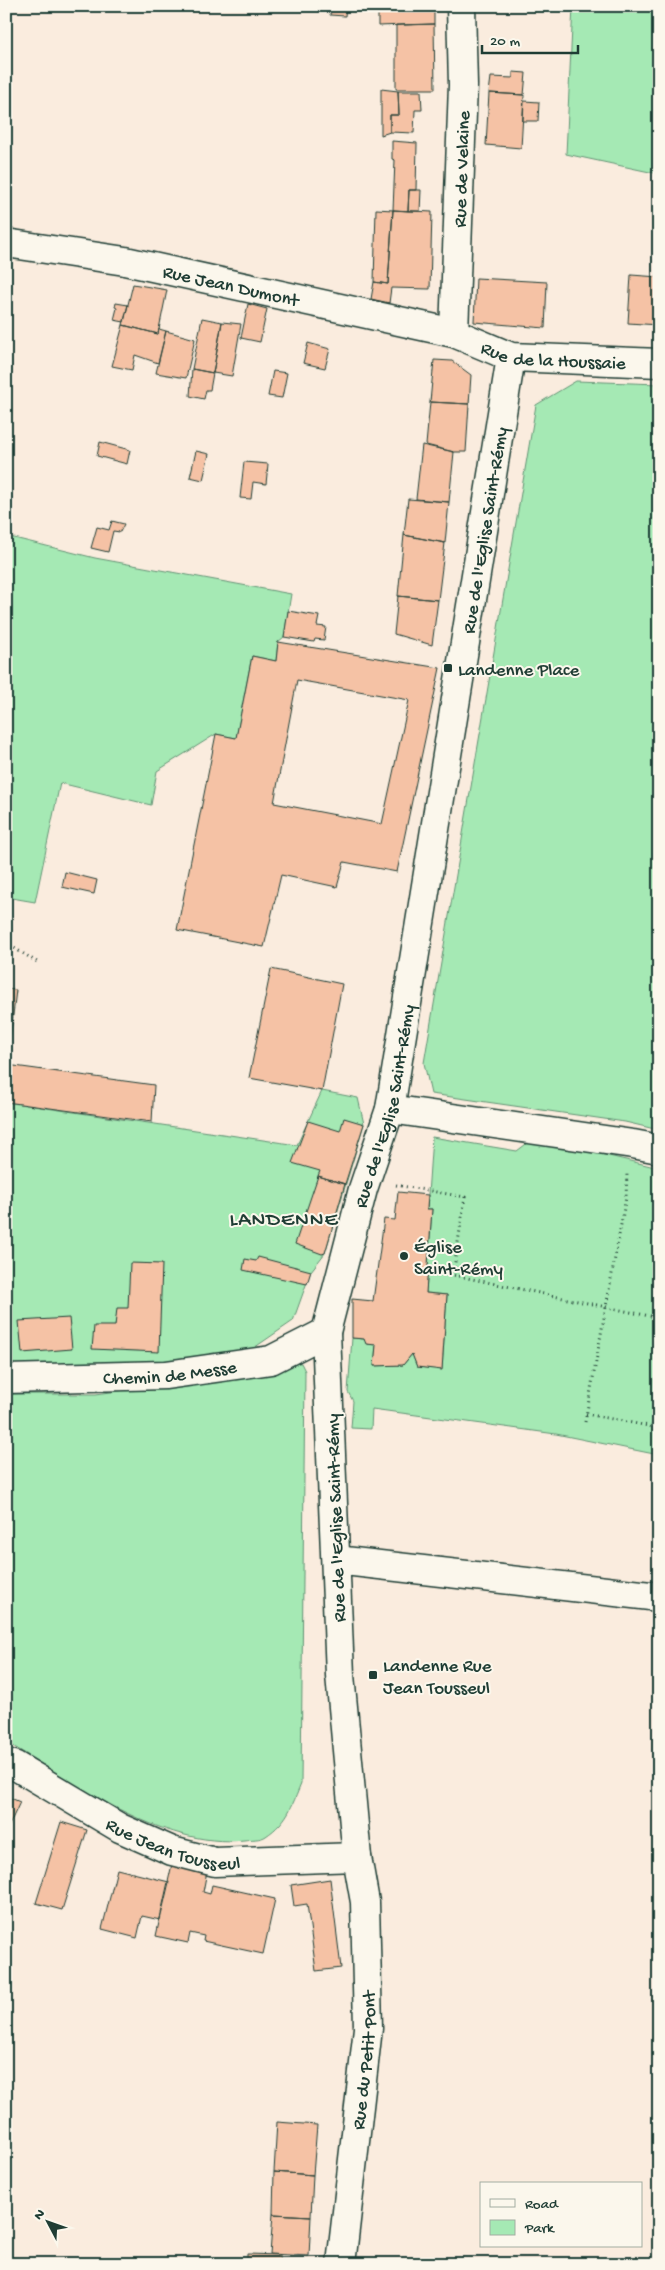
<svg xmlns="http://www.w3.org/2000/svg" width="665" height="2270" viewBox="0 0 665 2270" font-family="'Gochi Hand',sans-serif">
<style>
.green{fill:#a5e9b4;stroke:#629374}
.building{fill:#f5c2a5;stroke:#1f3d34;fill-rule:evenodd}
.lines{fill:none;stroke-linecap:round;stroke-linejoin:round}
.minor-casing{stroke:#1f3d34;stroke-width:31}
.path{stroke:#1f3d34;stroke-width:3;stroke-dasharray:1 4;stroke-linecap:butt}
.minor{stroke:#fbf7ec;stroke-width:28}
.poi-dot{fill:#1f3d34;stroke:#fbf7ec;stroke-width:2}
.labels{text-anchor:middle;stroke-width:4;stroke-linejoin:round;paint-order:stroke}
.street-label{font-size:19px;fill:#1f3d34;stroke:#fbf7ec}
.poi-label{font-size:19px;fill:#1f3d34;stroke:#fbf7ec;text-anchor:start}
.quarter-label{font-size:21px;letter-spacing:1px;fill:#1f3d34;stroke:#fbf7ec}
</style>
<rect width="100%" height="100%" fill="#faecde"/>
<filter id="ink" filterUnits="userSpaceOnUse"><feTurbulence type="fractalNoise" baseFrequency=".02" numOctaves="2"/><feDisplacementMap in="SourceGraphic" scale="10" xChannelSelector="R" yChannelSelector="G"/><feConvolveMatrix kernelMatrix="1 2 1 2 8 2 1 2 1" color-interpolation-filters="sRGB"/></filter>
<g filter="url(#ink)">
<!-- green -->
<path class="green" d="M573,6h86v168l-93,-20z
M576,381l83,3v746l-34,-8 -194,-28 -7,-31 112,-658z
M6,536l89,22 196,36 -7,43 -6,5 -2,19 -24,-5 -16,82 -20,-4 -59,37 -6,34 -91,-22 -25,119 -29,-5z
M322,1091l36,7 6,26 -39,129 -14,18 -18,50 -45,31 -87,10 -155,5v-265l291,43z
M432,1137l85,14 17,-13 125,30v287l-103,-21 -184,-25 -1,20 -20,-1 2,-27 -5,-9 4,-54 12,1 3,5 9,1 -2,21 29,-1 9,-11 5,13 25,2 5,-74 -21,-2 6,-84h-5z
M287,1362l14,1 4,8 -4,413c-9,22 -14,38 -35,52 -5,4 -16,3 -22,4 -83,9 -170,-58 -238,-98v-348h90l158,-21z"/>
<!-- building -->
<path class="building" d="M331,6h15l-1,10 -15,-1z
M378,6h56v18l-56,2z
M434,24l1,65h-39v-64z
M513,72l13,1 -2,22 -35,-2 2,-16 22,1z
M381,89l17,2 1,24h-9v17l-9,3z
M398,91h23l1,19h-7l-1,23 -24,-1v-17h9z
M489,93l35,2 -3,53 -35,-3z
M524,101l15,1 -1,19h-15z
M392,141l25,2 -1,47h-7l-1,21 -15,-1 2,-50 -3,-1z
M409,190h12l-1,21h-12z
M376,209l17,1 -5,74 -14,-2z
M393,210l39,2 -2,77 -39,-1 -2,15 -18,-4 3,-17 14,2z
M631,275l28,2v48l-31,-2z
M476,278l71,4 -2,46 -71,-6z
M133,284l34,6 -9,44 -35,-9z
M116,303l12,2 -4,17 -10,-2 3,-12 -2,-1z
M248,304l19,5 -7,33 -19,-4z
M202,318l20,4 -9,51 -21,-4z
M222,322l19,2 -9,52 -19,-3z
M123,325l35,9 1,-5 7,2 -8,32 -23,-8 -3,15 -20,-4z
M166,331l29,8 -9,39 -30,-5z
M308,343l22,6 -5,19 -22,-5z
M434,360l18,1 19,14 -2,29 -39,-2z
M192,369l21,4 -3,17h-4l-2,9 -14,-3z
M273,371l14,2 -5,25 -14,-2z
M430,402l39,2 -3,48h-12l-28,-7z
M100,442l30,8 -3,14 -30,-8z
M422,445l32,7 -5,50 -33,-3z
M196,451l13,3 -6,26 -13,-3z
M244,462l24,2 -2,20 -13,-2 -2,17 -11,-1z
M408,499l41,3 -4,41 -41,-8z
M112,521l12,3 -4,8 -7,-1 -5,21 -17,-4 6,-21 12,3z
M404,535l41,8 -7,57 -40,-4z
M398,596l40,4 -6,45 -38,-11z
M288,611l31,5 -2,10 9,1 -2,13 -9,-1 -1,3 -30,-5z
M278,642l162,26 -43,204 -53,-10 -7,25 -56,-12 -17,72 -87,-17 39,-196 20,4 16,-82 24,5zM297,680l112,20 -27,124 -108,-21z
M65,872l32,8 -3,14 -32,-7z
M271,969l71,15 -20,107 -73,-13z
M6,989l10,1 -9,75 147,20 -2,37 -146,-20z
M344,1118l20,6 -19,60 -27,-8 2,-5 -28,-8 16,-42 32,10z
M318,1176l27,8 -20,69 -3,1 -27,-10z
M398,1192l30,3 -1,14h5l-6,84 21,2 -5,75 -25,-3 -5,-13 -9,11 -29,1 2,-21 -10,-1 -2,-5 -12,-1v-39l21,2 11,-82 11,1z
M258,1257l53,14 -4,13 -64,-14 2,-11 11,2z
M130,1263l32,1 -3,88 -67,-3 2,-23h21l2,-18h11z
M69,1318l3,31 -50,4 -3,-32z
M6,1796l14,6 -14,30z
M61,1822l26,8 -25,80 -26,-7z
M172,1864l35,7 -4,21 7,2 2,-9 63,14 -12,55 -60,-13 1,-5 -14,-3 -2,10 -32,-7z
M117,1869l52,13 -9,38 -18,-4 -5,22 -35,-9z
M330,1879l11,89 -25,3 -9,-67 -13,2 -3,-21z
M277,2122l40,3 -4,50 -39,-3z
M274,2172l39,3 -2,41 -38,-2z
M273,2214l38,2 -2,40 -39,-2z
M247,2254l33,1v9h-33z"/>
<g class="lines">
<!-- minor casing -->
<g class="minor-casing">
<g id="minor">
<path id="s1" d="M6,243l119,18 329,72 57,24 148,6"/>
<path id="s2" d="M454,333l9,-248 -2,-79"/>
<path d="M390,1109l243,35 26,5"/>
<path id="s3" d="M6,1379l160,-4 105,-15 55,-28"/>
<path d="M336,1560l323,37"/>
<path id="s4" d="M6,1763l8,2 106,63 52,23 43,11 142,-5"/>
<path id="s5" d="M341,2264l27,-236 -3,-126 -8,-45 -17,-182 -14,-343 37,-143 27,-80 121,-752"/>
</g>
</g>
<!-- path -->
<path class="path" d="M6,943l31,19
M396,1185l69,12 -12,78 206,43
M586,1414l73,14
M585,1422l41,-225 1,-23"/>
<!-- minor -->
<use href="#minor" class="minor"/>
</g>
</g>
<!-- markers -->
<g class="poi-dot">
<rect x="443" y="663" width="10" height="10" rx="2.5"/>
<circle cx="404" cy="1256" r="5"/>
<rect x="368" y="1670" width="10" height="10" rx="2.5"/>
</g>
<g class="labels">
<!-- street labels -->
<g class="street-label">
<text dy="7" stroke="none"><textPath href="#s2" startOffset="164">Rue de Velaine</textPath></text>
<text dy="7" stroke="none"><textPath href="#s1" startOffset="229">Rue Jean Dumont</textPath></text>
<text dy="7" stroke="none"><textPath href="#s1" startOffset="561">Rue de la Houssaie</textPath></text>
<text dy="7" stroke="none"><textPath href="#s5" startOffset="1754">Rue de l'Eglise Saint-Rémy</textPath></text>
<text dy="7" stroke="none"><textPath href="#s5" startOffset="1169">Rue de l'Eglise Saint-Rémy</textPath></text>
<text dy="7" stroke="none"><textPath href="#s3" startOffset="164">Chemin de Messe</textPath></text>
<text transform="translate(334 1518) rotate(-92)" y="7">Rue de l'Eglise Saint-Rémy</text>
<text dy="7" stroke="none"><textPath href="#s4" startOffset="188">Rue Jean Tousseul</textPath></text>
<text dy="7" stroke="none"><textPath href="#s5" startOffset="205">Rue du Petit Pont</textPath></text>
</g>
<!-- poi labels -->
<g class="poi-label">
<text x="458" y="675">Landenne Place</text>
<text x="414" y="1252">Église<tspan x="414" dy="22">Saint-Rémy</tspan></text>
<text x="383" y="1671">Landenne Rue<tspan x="383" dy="22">Jean Tousseul</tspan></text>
</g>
<!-- quarter labels -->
<g class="quarter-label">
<text x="284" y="1225">LANDENNE</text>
</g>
</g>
<!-- margin -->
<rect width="665" height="2270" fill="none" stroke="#fbf7ec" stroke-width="25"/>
<rect x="12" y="12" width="640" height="2245" fill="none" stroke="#1f3d34" stroke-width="2" filter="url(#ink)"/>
<!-- legend -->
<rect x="480" y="2182" width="162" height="65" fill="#fbf7ec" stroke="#a3ada2"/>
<rect x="490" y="2199" width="25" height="8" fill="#fbf7ec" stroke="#a3ada2"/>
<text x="525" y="2208" font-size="15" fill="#1f3d34">Road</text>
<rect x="490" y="2220" width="25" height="15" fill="#a5e9b4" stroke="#a3ada2"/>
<text x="525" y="2232" font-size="15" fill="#1f3d34">Park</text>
<!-- north arrow -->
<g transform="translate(48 2222) rotate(311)" stroke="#fbf7ec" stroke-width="4" paint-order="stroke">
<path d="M0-4L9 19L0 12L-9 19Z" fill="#1f3d34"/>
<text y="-8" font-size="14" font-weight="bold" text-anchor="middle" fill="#1f3d34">N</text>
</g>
<!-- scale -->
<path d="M482 45v8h96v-8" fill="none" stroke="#1f3d34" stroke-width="2.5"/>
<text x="490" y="45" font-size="15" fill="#1f3d34" stroke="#fbf7ec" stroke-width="4" paint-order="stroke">20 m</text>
</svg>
